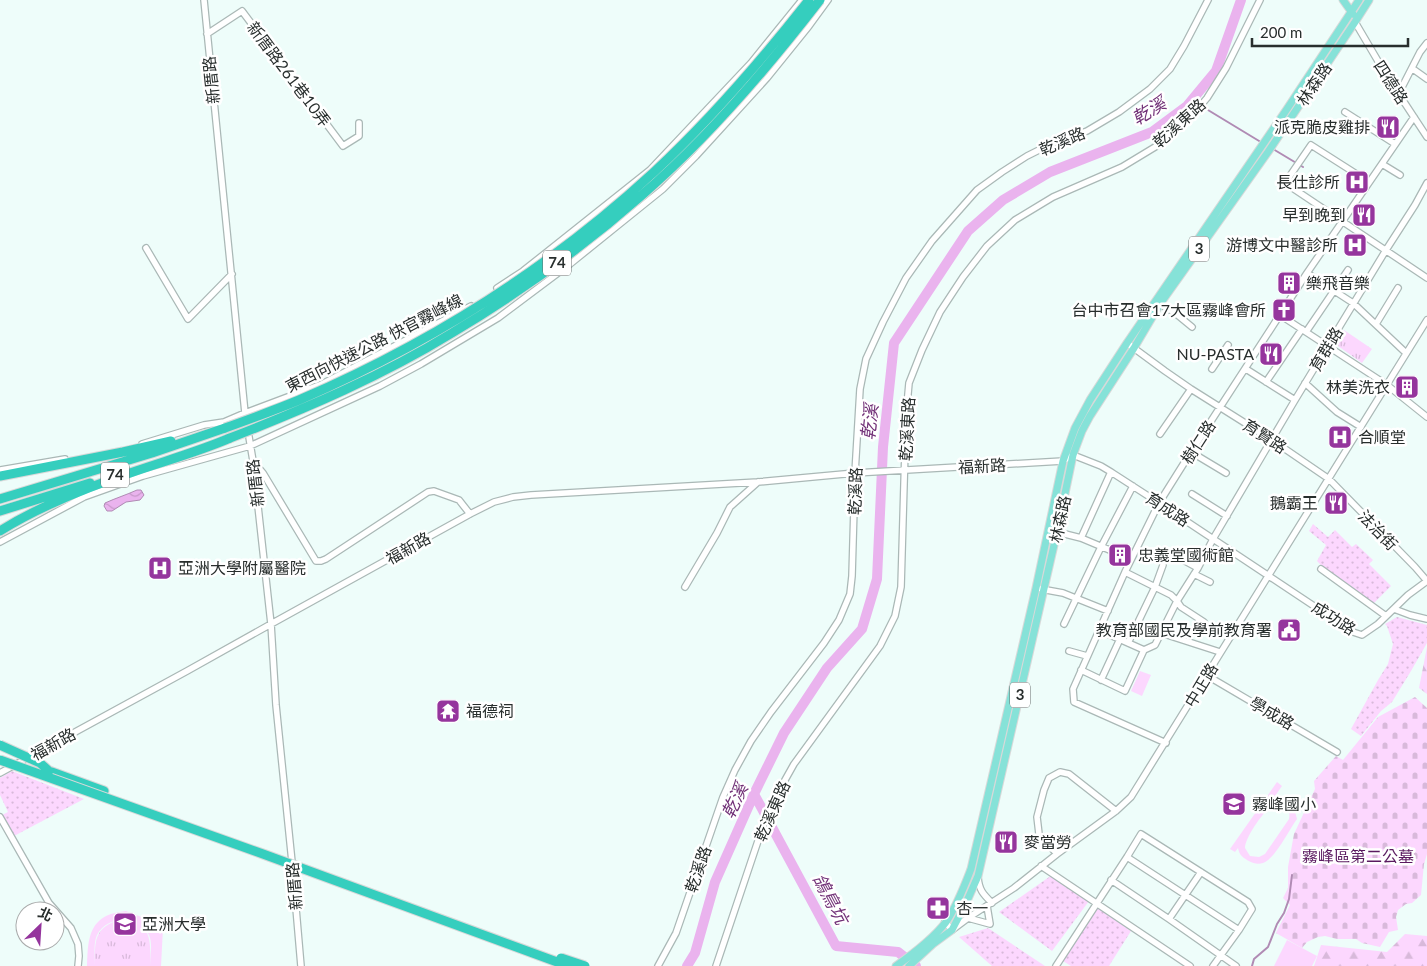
<svg xmlns="http://www.w3.org/2000/svg" width="1427" height="966" viewBox="0 0 1427 966" font-family="Lato,'Noto Sans TC',sans-serif">
<style>
.grass{fill:url(#grass-tufts)}
.forest{fill:url(#forest-firs)}
.cemetery{fill:url(#cemetery-stones)}
.park{fill:url(#park-dots)}
.garden{fill:#fcd7fe;fill-rule:evenodd}
.water{fill:url(#water-waves);stroke:#b08bb4}
.lines{fill:none;stroke-linecap:round;stroke-linejoin:round}
.stream{stroke:#b08bb4;stroke-width:2}
.river{stroke:#eab3ee;stroke-width:10}
.minor-casing{stroke:#aab8b6;stroke-width:8}
.major-casing{stroke:#d8d9d9;stroke-width:9}
.highway-casing{stroke:#d8d9d9;stroke-width:11}
.minor{stroke:#fff;stroke-width:5.5}
.major{stroke:#86e2d8;stroke-width:7}
.highway{stroke:#35cebe;stroke-width:9}
.highway-bridge-casing{stroke:#d8d9d9;stroke-width:11;stroke-linecap:butt}
.highway-bridge{stroke:#35cebe;stroke-width:9}
.labels{text-anchor:middle;stroke-width:5;stroke-linejoin:round;paint-order:stroke}
.shield{fill:#fff;stroke:#686d6c;stroke-width:1}
.shield-label{font-size:15px;font-weight:bold;fill:#282e2d}
.street-label{font-size:16px;fill:#282e2d;stroke:#fff}
.poi-label{font-size:16px;fill:#282e2d;stroke:#fff;text-anchor:end}
.park-label{font-size:16px;fill:#5a1a60;stroke:#fff}
.water-label{font-size:18px;font-style:italic;fill:#723278;stroke:#fff}
</style>
<defs>
<pattern id="grass-tufts" width="24" height="20" patternUnits="userSpaceOnUse" patternTransform="scale(1.25)"><rect width="24" height="20" fill="#fcd7fe"/><path d="M3 7l-1-3M5 7V3M7 7l1-3M15 17l-1-3M17 17v-4M19 17l1-3" fill="none" stroke="#d8b9da"/></pattern>
<pattern id="forest-firs" width="22" height="20" patternUnits="userSpaceOnUse" patternTransform="scale(1.25)"><rect width="22" height="20" fill="#fcd7fe"/><path d="M5 1l3.5 6h-7zM16 11l3.5 6h-7z" fill="#d8b9da"/></pattern>
<pattern id="cemetery-stones" width="16" height="16" patternUnits="userSpaceOnUse" patternTransform="scale(1.25)"><rect width="16" height="16" fill="#fcd7fe"/><path d="M2 7V4a2 2 0 0 1 4 0v3zM10 15v-3a2 2 0 0 1 4 0v3z" fill="#d8b9da"/></pattern>
<pattern id="park-dots" width="8" height="8" patternUnits="userSpaceOnUse" patternTransform="scale(1.25)"><rect width="8" height="8" fill="#fcd7fe"/><path d="M2 2h.1M6 6h.1" fill="none" stroke="#d8b9da" stroke-width="1.8" stroke-linecap="round"/></pattern>
<pattern id="water-waves" width="16" height="10" patternUnits="userSpaceOnUse" patternTransform="scale(1.25)"><rect width="16" height="10" fill="#eab3ee"/><path d="M0 5q4-4 8 0t8 0" fill="none" stroke="#c99acc"/></pattern>
</defs>
<rect width="100%" height="100%" fill="#eefdfa"/>
<!-- grass -->
<path class="grass" d="M1344,330l28,19 -10,14 -24,-17 -1,-5z
M119,920c33,-1 32,21 31,46h-55c0,-23 -2,-38 24,-46z"/>
<!-- forest -->
<path class="forest" d="M1427,647v47l-8,-6z
M1405,934l22,2v30h-113l7,-21 66,7z"/>
<!-- cemetery -->
<path class="cemetery" d="M1415,697l12,11v146l-3,10 -3,31 -9,8 -6,1 -8,6 -2,7 2,13 -9,2 -9,15 -18,-4 -6,-4h-19l-12,-3 -7,1 -11,5 -5,6 -26,-15 14,-28 -7,-7 5,-10v-21l6,-33 21,-45 -1,-8 22,-25 7,4 35,-43z"/>
<!-- park -->
<path class="park" d="M1313,524l15,13 7,-7 17,17 4,-3 17,16 -4,4 22,22 -18,18 -49,-36 -7,-7 9,-16 -17,-14z
M1397,617l30,8v18l-16,28 -19,31 -11,9 -20,25 -10,-7 27,-49 10,-16 5,-20 -6,-18 -2,-2z
M12,771l72,28 -70,37 -12,-21 6,-3 -8,-17v-17z
M1052,875l37,26 -37,50 -53,-39z
M1098,907l33,24 -22,35h-38l-8,-5z
M988,928l57,38h-53l-33,-29z"/>
<!-- garden -->
<path class="garden" d="M1140,671l11,4 -9,21 -11,-5z
M1277,782l5,4 -7,10h7l10,4 5,19c-8,11 -22,40 -34,44 -5,2 -11,0 -16,-3 -5,-3 -8,-6 -9,-12l-3,4 -5,-3zM1276,803c9,0 15,7 13,16l-24,35 -6,3 -9,-1 -5,-8c0,-11 21,-41 31,-45z
M126,911l18,7 11,9 8,1 -2,38h-11c0,-9 3,-22 -1,-31 -10,-20 -42,-20 -52,0 -4,9 -2,21 -2,31h-8c1,-19 0,-40 19,-50 6,-3 14,-4 20,-5z
M1287,940l30,16 -5,10h-38z"/>
<!-- water -->
<path class="water" d="M137,490h4l3,5 -4,5 -14,2 -14,9h-5l-3,-5 1,-3c11,-5 21,-8 32,-13z"/>
<g class="lines">
<!-- stream -->
<path class="stream" d="M1192,100l7,4
M1203,107l66,40
M1273,149l30,18
M1252,966l2,-7 14,-12 9,-23 7,-11 5,-14 3,-24"/>
<!-- river -->
<path class="river" d="M754,794l82,152 62,6 18,14
M687,966l8,-13 20,-71 39,-88 30,-61 43,-65 35,-39 15,-50 6,-132 11,-104 74,-112 35,-31 47,-28 102,-40 35,-26 29,-35 25,-71"/>
<!-- minor casing -->
<g class="minor-casing">
<path id="minor" d="M204,0l41,413 8,48 18,163 5,81 16,157 9,104
M1355,22l30,51 42,64
M207,34l35,-23 101,135 16,-10v-13
M1413,69l14,10
M1399,93l21,-41 7,-9
M1345,112l50,32
M1382,164l18,11
M1369,182l-58,-37 -26,38 142,95
M146,248l42,71 44,-45
M1307,273l46,30 53,50
M497,288l26,-17 127,-101 101,-107 51,-63
M1160,304l15,9 17,14
M1280,315l107,70 40,32
M1376,324l22,-36
M1306,332l42,-62
M1212,369l16,-24
M1246,369l49,31
M1266,382l36,-53
M1305,383l32,29 24,15
M1160,434l31,-45
M142,444l62,-19 20,-3 21,-9 77,-29 149,-78
M1191,452l35,21
M253,461l10,12 53,88h5l5,-2 102,-67 6,-1 25,9 11,14
M0,470l65,-11
M1192,494l35,22
M1057,532l24,6 50,21
M1081,538l30,-66
M0,542l84,-45 59,-21 107,-30 130,-60 41,-22 77,-46 72,-54 93,-75 33,-33 71,-78 42,-52 19,-26
M1172,554l26,14
M1321,569l65,47
M1125,572l46,23 6,6 4,6 23,15
M1194,574l16,8
M685,587l32,-54 13,-26 28,-25
M1041,589l22,4 45,18
M1394,609l16,6 17,4
M1064,624l37,-77 32,-61
M1099,630l45,20 11,-5 22,-44 21,-33 15,-29 82,-139 91,-150 29,-45 12,-22
M1161,633l59,19
M1128,643l27,-56 8,-22
M1069,651l18,5
M1081,670l44,21 19,-41
M1206,675l131,77
M1101,680l19,-41
M1166,743l-92,-41 -1,-13 52,-117 34,-69 32,-51 116,-179 107,-156
M0,773l187,-102 84,-47 199,-110 24,-12 19,-5 18,-2 227,-13 97,-9 208,-12 10,-6 28,11 10,6 48,31 194,129 9,3 16,-11 30,-29 19,-14 -12,-14 -86,-88 -57,-39 -81,-51 -26,-18 -38,-28
M0,817l49,86 22,25 7,16 1,12 -1,10
M1057,854l-18,-20 -2,-17 7,-27 5,-12 11,-6 9,2 47,37
M1127,857l112,73
M1041,866l149,100
M978,877c1,13 5,17 14,26
M1111,880l58,39 67,47
M968,918l22,6 -3,-18
M1169,919l32,-47
M945,922l7,8 16,-12 46,-30 43,-34 59,-43 15,-14 296,-477
M658,966l18,-33 47,-136 12,-27 16,-29 20,-29 53,-69 15,-23 11,-26 2,-18 3,-103 5,-84 6,-30 17,-37 23,-44 26,-37 45,-51 25,-18 25,-16 24,-12 36,-13 32,-19 31,-23 20,-20 14,-23 24,-46
M716,966l47,-140 8,-21 23,-41 86,-118 15,-30 6,-29 5,-171 3,-33 13,-33 18,-38 23,-35 24,-31 28,-26 38,-23 69,-30 38,-23 36,-33 11,-13 19,-30 34,-68
M1056,966l71,-109 14,-23 107,68 4,7 -13,21 -26,36"/>
</g>
<!-- major casing -->
<g class="major-casing">
<path id="major" d="M1343,0l10,14
M896,966c17,-12 37,-27 50,-44 11,-16 18,-35 25,-53l65,-281 27,-127 12,-33 15,-28 37,-57 160,-234 72,-109
M909,966l24,-22 19,-14 15,-29 11,-25 79,-344 16,-77 9,-24 8,-15 44,-68 26,-44 108,-152 87,-130 14,-22"/>
</g>
<!-- highway casing -->
<g class="highway-casing">
<path id="highway" d="M0,476l123,-24 48,-11
M0,499l152,-46 73,-25
M0,511l90,-28
M0,531c41,-26 91,-45 136,-60 32,-11 64,-20 94,-33
M49,771l55,20"/>
</g>
<!-- minor -->
<use href="#minor" class="minor"/>
<!-- major -->
<use href="#major" class="major"/>
<!-- highway -->
<use href="#highway" class="highway"/>
<!-- highway-bridge casing -->
<g class="highway-bridge-casing">
<path id="highway-bridge" d="M225,428c25,-9 50,-18 74,-28 130,-56 251,-132 355,-228 57,-53 107,-111 155,-172
M230,438c77,-30 152,-62 222,-105 67,-40 131,-86 190,-138 66,-57 124,-125 178,-195
M0,745l40,18 9,8
M0,760l263,94 305,112
M561,958l24,8"/>
</g>
<!-- highway-bridge -->
<use href="#highway-bridge" class="highway-bridge"/>
</g>
<!-- icons -->
<defs>
<g id="restaurant-square" transform="scale(1.25)"><rect x="-9" y="-9" width="18" height="18" rx="4" fill="#95359d" stroke="#fff"/><path d="M-5-6h1v4h1v-4h1v4h1v-4h1v5L-1.5 .5V6h-2V.5L-5-1ZM5-6V6H3V1.5H1.5Q1.5-4 5-6Z" fill="#fff"/></g>
<g id="hospital-square" transform="scale(1.25)"><rect x="-9" y="-9" width="18" height="18" rx="4" fill="#95359d" stroke="#fff"/><path d="M-5-5h3v3.5h4V-5h3V5h-3V1.5h-4V5h-3Z" fill="#fff"/></g>
<g id="building-square" transform="scale(1.25)"><rect x="-9" y="-9" width="18" height="18" rx="4" fill="#95359d" stroke="#fff"/><path d="M-4-6H4V6H1V3H-1V6H-4ZM-2.5-4.3h1.7v1.8h-1.7ZM.8-4.3h1.7v1.8H.8ZM-2.5-1h1.7V.8h-1.7ZM.8-1h1.7V.8H.8Z" fill="#fff"/></g>
<g id="church-square" transform="scale(1.25)"><rect x="-9" y="-9" width="18" height="18" rx="4" fill="#95359d" stroke="#fff"/><path d="M-1.2-6h2.4v3.5h3.3v2.4h-3.3V6h-2.4V-.1h-3.3v-2.4h3.3Z" fill="#fff"/></g>
<g id="civic-square" transform="scale(1.25)"><rect x="-9" y="-9" width="18" height="18" rx="4" fill="#95359d" stroke="#fff"/><path d="M-.6-6.5H3V-4.5H.6V-3L4-1V1h2V6H-6V1h2V-1L-.6-3ZM-1.2 2.5V6h2.4V2.5Z" fill="#fff"/></g>
<g id="temple-square" transform="scale(1.25)"><rect x="-9" y="-9" width="18" height="18" rx="4" fill="#95359d" stroke="#fff"/><path d="M0-6L5-2H3V0L6.5 2.5H4V6H1.5V3h-3V6H-4V2.5H-6.5L-3 0V-2H-5Z" fill="#fff"/></g>
<g id="school-square" transform="scale(1.25)"><rect x="-9" y="-9" width="18" height="18" rx="4" fill="#95359d" stroke="#fff"/><path d="M0-5L7-2L0 1L-7-2ZM-4 1L0 2.5L4 1V4Q0 6-4 4Z" fill="#fff"/></g>
<g id="pharmacy-square" transform="scale(1.25)"><rect x="-9" y="-9" width="18" height="18" rx="4" fill="#95359d" stroke="#fff"/><path d="M-2-6h4v4h4v4h-4v4h-4v-4h-4v-4h4Z" fill="#fff"/></g>
<g id="university-square" transform="scale(1.25)"><rect x="-9" y="-9" width="18" height="18" rx="4" fill="#95359d" stroke="#fff"/><path d="M0-5L7-2L0 1L-7-2ZM-4 1L0 2.5L4 1V4Q0 6-4 4Z" fill="#fff"/></g>
</defs>
<g fill-rule="evenodd">
<use href="#restaurant-square" x="1388" y="127"/>
<use href="#hospital-square" x="1357" y="182"/>
<use href="#restaurant-square" x="1364" y="215"/>
<use href="#hospital-square" x="1355" y="245"/>
<use href="#building-square" x="1289" y="283"/>
<use href="#church-square" x="1284" y="310"/>
<use href="#restaurant-square" x="1271" y="354"/>
<use href="#building-square" x="1407" y="387"/>
<use href="#hospital-square" x="1340" y="437"/>
<use href="#restaurant-square" x="1336" y="503"/>
<use href="#building-square" x="1120" y="555"/>
<use href="#hospital-square" x="160" y="568"/>
<use href="#civic-square" x="1289" y="630"/>
<use href="#temple-square" x="448" y="711"/>
<use href="#school-square" x="1234" y="804"/>
<use href="#restaurant-square" x="1006" y="842"/>
<use href="#pharmacy-square" x="938" y="908"/>
<use href="#university-square" x="125" y="924"/>
</g>
<g class="labels">
<!-- shield labels -->
<g class="shield">
<rect x="1189" y="236.5" width="20" height="25" rx="4"/>
<rect x="543" y="250.5" width="28" height="25" rx="4"/>
<rect x="101" y="462.5" width="28" height="25" rx="4"/>
<rect x="1010" y="682.5" width="20" height="25" rx="4"/>
</g>
<g class="shield-label">
<text x="1199" y="254">3</text>
<text x="557" y="268">74</text>
<text x="115" y="480">74</text>
<text x="1020" y="700">3</text>
</g>
<!-- street labels -->
<g class="street-label">
<text transform="translate(289 74) rotate(53)" y="6">新厝路261巷10弄</text>
<text transform="translate(211 80) rotate(-96)" y="6">新厝路</text>
<text transform="translate(1391 82) rotate(57)" y="6">四德路</text>
<text transform="translate(1314 84) rotate(-56)" y="6">林森路</text>
<text transform="translate(1179 123) rotate(-42)" y="6">乾溪東路</text>
<text transform="translate(1062 141) rotate(-23)" y="6">乾溪路</text>
<text transform="translate(374 343) rotate(-27)" y="6">東西向快速公路 快官霧峰線</text>
<text transform="translate(1326 349) rotate(-59)" y="6">育群路</text>
<text transform="translate(907 429) rotate(-87)" y="6">乾溪東路</text>
<text transform="translate(1265 436) rotate(33)" y="6">育賢路</text>
<text transform="translate(1198 442) rotate(-57)" y="6">樹仁路</text>
<text transform="translate(982 466) rotate(-3)" y="6">福新路</text>
<text transform="translate(255 483) rotate(-97)" y="6">新厝路</text>
<text transform="translate(855 491) rotate(-88)" y="6">乾溪路</text>
<text transform="translate(1168 509) rotate(33)" y="6">育成路</text>
<text transform="translate(1060 519) rotate(-78)" y="6">林森路</text>
<text transform="translate(1378 530) rotate(46)" y="6">法治街</text>
<text transform="translate(408 548) rotate(-29)" y="6">福新路</text>
<text transform="translate(1334 618) rotate(32)" y="6">成功路</text>
<text transform="translate(1201 685) rotate(-59)" y="6">中正路</text>
<text transform="translate(1272 713) rotate(30)" y="6">學成路</text>
<text transform="translate(53 744) rotate(-29)" y="6">福新路</text>
<text transform="translate(772 811) rotate(-66)" y="6">乾溪東路</text>
<text transform="translate(698 869) rotate(-71)" y="6">乾溪路</text>
<text transform="translate(294 886) rotate(-95)" y="6">新厝路</text>
</g>
<!-- poi labels -->
<g class="poi-label">
<text x="1370" y="133">派克脆皮雞排</text>
<text x="1340" y="188">長仕診所</text>
<text x="1346" y="221">早到晚到</text>
<text x="1338" y="251">游博文中醫診所</text>
<text x="1306" y="289" text-anchor="start">樂飛音樂</text>
<text x="1266" y="316">台中市召會17大區霧峰會所</text>
<text x="1254" y="360">NU-PASTA</text>
<text x="1390" y="393">林美洗衣</text>
<text x="1358" y="443" text-anchor="start">合順堂</text>
<text x="1318" y="509">鵝霸王</text>
<text x="1138" y="561" text-anchor="start">忠義堂國術館</text>
<text x="178" y="574" text-anchor="start">亞洲大學附屬醫院</text>
<text x="1272" y="636">教育部國民及學前教育署</text>
<text x="466" y="717" text-anchor="start">福德祠</text>
<text x="1252" y="810" text-anchor="start">霧峰國小</text>
<text x="1024" y="848" text-anchor="start">麥當勞</text>
<text x="956" y="914" text-anchor="start">杏一</text>
<text x="142" y="930" text-anchor="start">亞洲大學</text>
</g>
<!-- park labels -->
<g class="park-label">
<text x="1358" y="862">霧峰區第二公墓</text>
</g>
<!-- water labels -->
<g class="water-label">
<text transform="translate(1149 111) rotate(-31)" y="6">乾溪</text>
<text transform="translate(870 422) rotate(-84)" y="6">乾溪</text>
<text transform="translate(735 801) rotate(-65)" y="6">乾溪</text>
<text transform="translate(830 899) rotate(62)" y="6">鴿鳥坑</text>
</g>
</g>
<!-- north arrow -->
<g transform="translate(40 926) rotate(25)"><circle r="24" fill="#ffffff" stroke="#a9abab"/>
<path d="M0-4L9 19L0 12L-9 19Z" fill="#95359d"/>
<text y="-8" font-size="14" font-weight="bold" text-anchor="middle" fill="#282e2d">北</text>
</g>
<!-- scale -->
<path d="M1252 38v8h156v-8" fill="none" stroke="#282e2d" stroke-width="2.5"/>
<text x="1260" y="38" font-size="15" fill="#282e2d" stroke="#ffffff" stroke-width="4" paint-order="stroke">200 m</text>
</svg>
